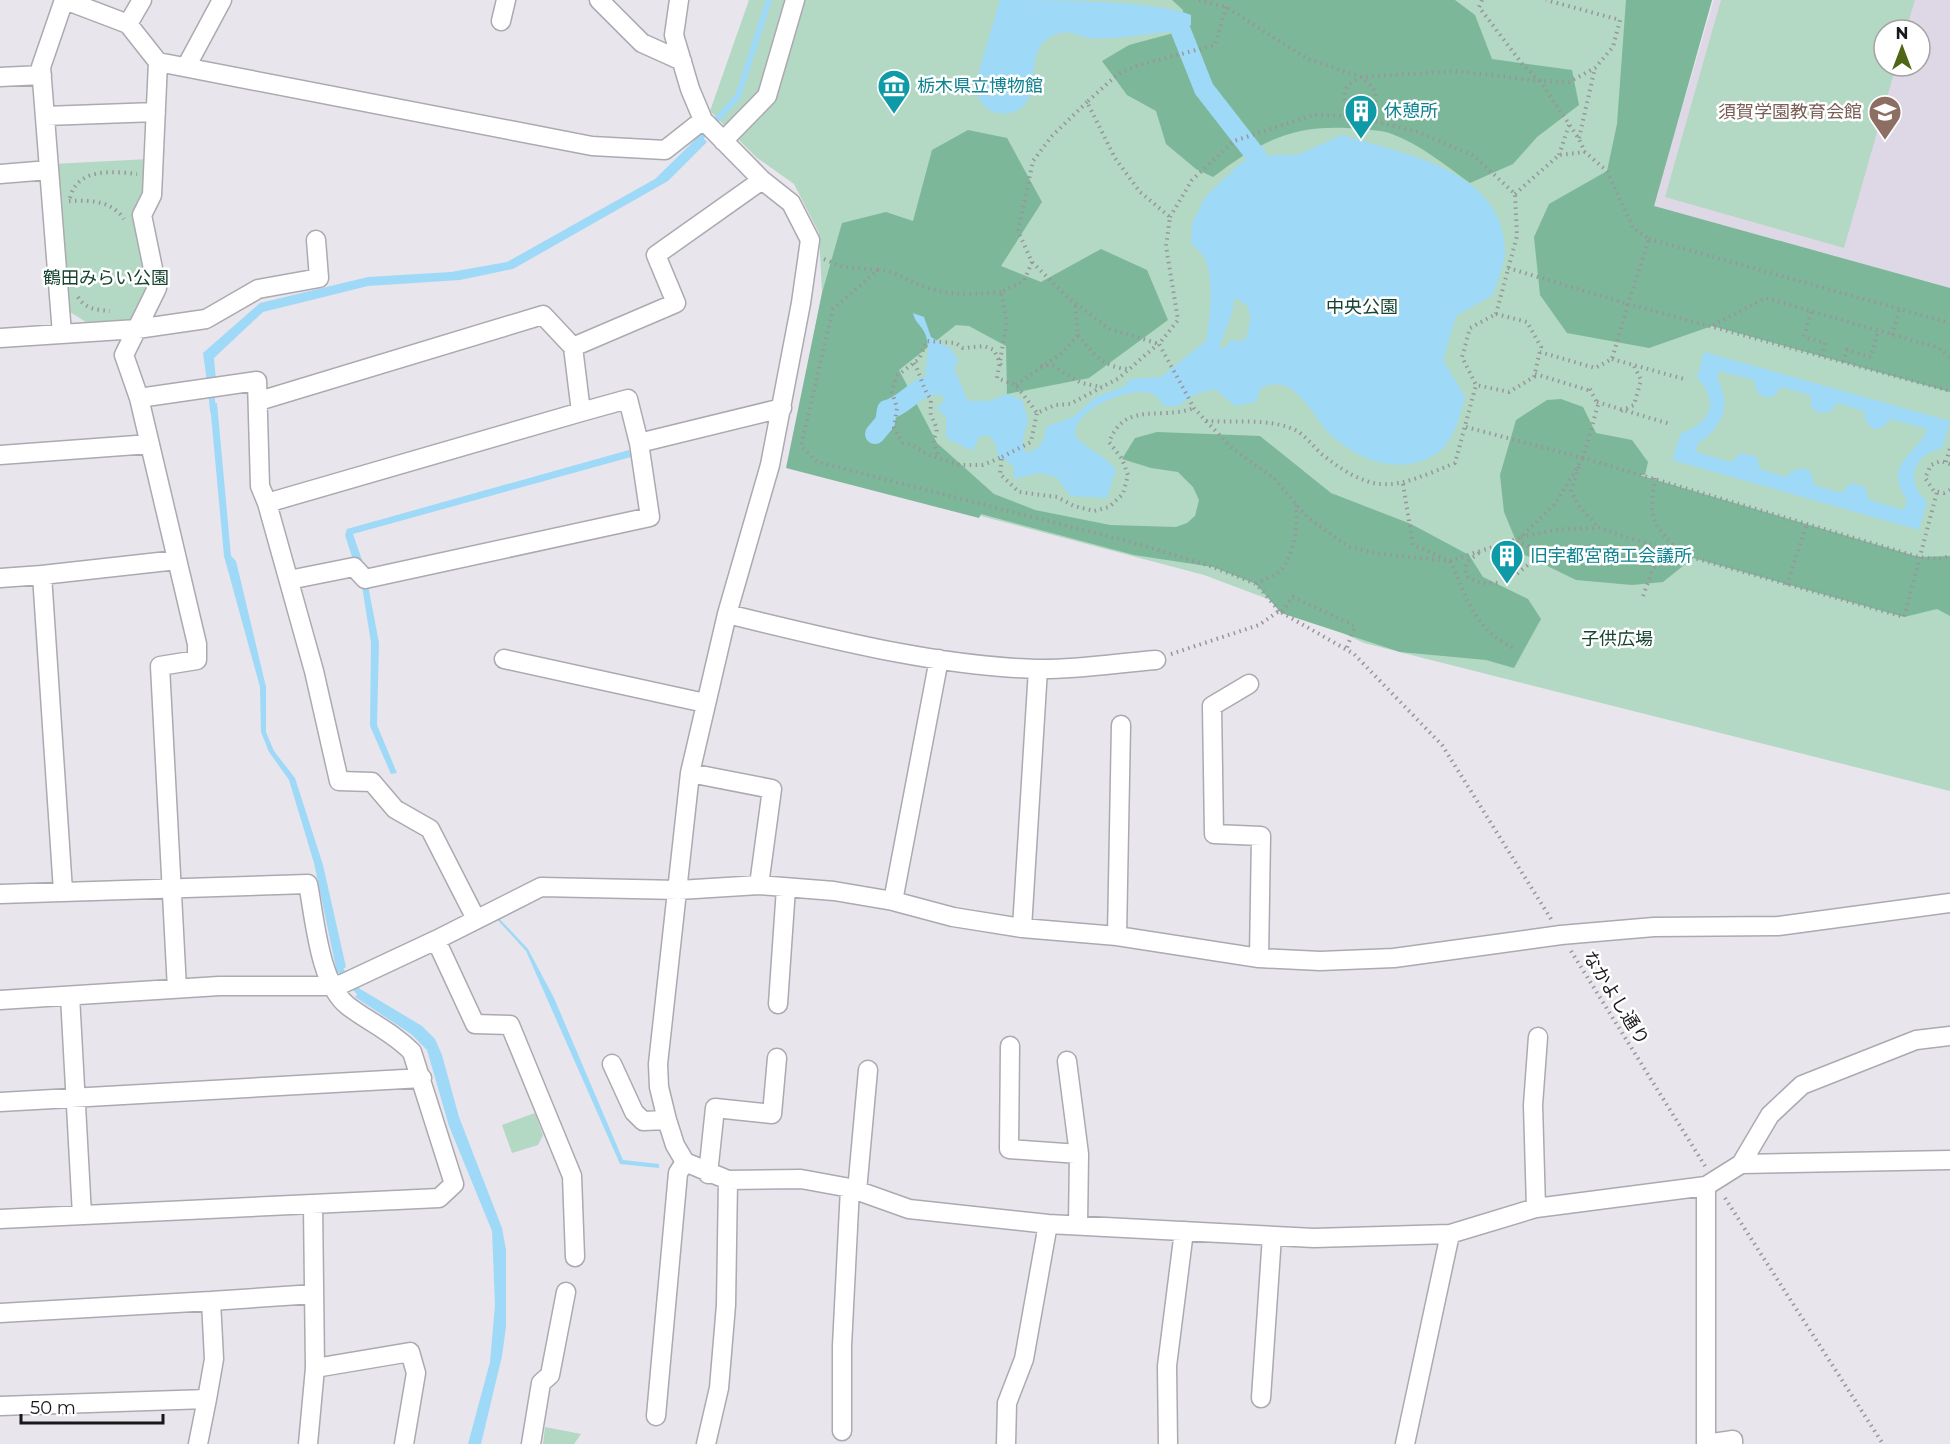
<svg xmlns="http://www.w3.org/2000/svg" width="1950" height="1444" viewBox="0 0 1950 1444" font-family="Montserrat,'Noto Sans JP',sans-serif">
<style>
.built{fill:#ded8e6;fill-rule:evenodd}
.green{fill:#b3d8c4}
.forest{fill:#7db79a}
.water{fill:#9fd9f8;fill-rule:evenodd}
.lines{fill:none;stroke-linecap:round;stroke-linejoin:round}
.stream{stroke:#9fd9f8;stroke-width:6}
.canal{stroke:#9fd9f8;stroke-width:20}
.minor-casing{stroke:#aca9b0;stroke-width:21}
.path{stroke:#98969b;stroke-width:4;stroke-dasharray:1.5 4.5;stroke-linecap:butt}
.minor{stroke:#fff;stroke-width:18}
.labels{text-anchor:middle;stroke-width:5;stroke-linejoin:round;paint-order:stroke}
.culture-label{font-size:18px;fill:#0d838f;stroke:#fff;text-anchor:start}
.education-label{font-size:18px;fill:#785e54;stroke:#fff;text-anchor:end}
.park-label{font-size:18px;fill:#164430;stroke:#fff}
.street-label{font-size:18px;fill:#19181a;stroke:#fff}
</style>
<rect width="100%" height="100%" fill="#e8e5ec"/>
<!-- built -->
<path class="built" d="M1714,0h236v288l-297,-82zM1884,30h36v36h-36z"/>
<!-- green -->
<path class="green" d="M749,0h963l-58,206 296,82v503l-586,-148 -88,-41 -72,-27 -416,-110 34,-172 -3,-60 -25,-49 -38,-27 -46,-46z
M1721,0h194l-9,30h-22v36h12l-52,182 -179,-51z
M149,159l-2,36 -13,13 17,78 -10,21 -11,13 -44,2 -21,-13 -12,-145z
M535,1113l8,22 -5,10 -26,8 -10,-28z
M545,1427l36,7 -7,10h-31z"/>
<!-- forest -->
<path class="forest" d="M1172,0h283l20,15 17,44 80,11 7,35 -42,32 -24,27 -43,19c-25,-18 -49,-38 -78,-49 -9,-4 -22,-4 -32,-5 -64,-6 -97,10 -147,48l-17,-8 -30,-25 -10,-33 -29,-16 -25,-34 27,-16 52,-14 2,-21z
M1626,0h86l-58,206 296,82v104l-238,-66 -63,22 -82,-15 -27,-38 -6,-58 15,-33 58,-33 10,-47z
M968,130l39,8 35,64 -41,64 40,16 60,-33 46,21 21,50 -79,58 -82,16 -1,-48 -37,-20 -13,-1 -57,45 38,73 57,51 41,16 75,15 66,2 11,-4 8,-7 4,-16 -6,-13 -15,-15 -27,-4 -29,-9 13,-21 22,-6 103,4 71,57 80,31 58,31 14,22 45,22 13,20 -27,49 -28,-8 -86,-8 -119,-39 -25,-29 -43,-17 -79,-12 -153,-41 -2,4 -193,-50 36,-175 20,-70 44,-11 27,9 19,-71z
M1561,399l22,8 13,26 36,7 16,22 -3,13h-6l280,82 31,-1v60l-13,-7 -33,8 -211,-59 -30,24 -31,3 -56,-5 -55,-27 -17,-41 -4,-37 16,-55 31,-20z"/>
<!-- water -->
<path class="water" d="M1000,0c47,0 153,0 191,15v10l-10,6c-23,1 -72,10 -92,7 -13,-3 -21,-9 -35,-3 -26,12 -17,38 -24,60 -6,21 -36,25 -48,8 -5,-7 -6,-13 -6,-22z
M700,135l7,7 -39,39 -155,88 -53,11 -92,6 -105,26 -49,46 2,23 -9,1 -4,-29 57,-50 108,-26 83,-5 56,-10 148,-83z
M1342,135c61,19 161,34 163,115 0,14 -8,31 -12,45l-37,21 -13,44 22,37c-5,18 -11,45 -28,56 -34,24 -79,8 -107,-19 -14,-14 -27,-43 -47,-49 -8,-2 -15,0 -22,3l-5,14 -21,4 -20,-17 -19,5 -18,12h-15c-2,-4 -5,-9 -8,-11 -20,-12 -81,14 -80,38 1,11 34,24 41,37l-9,28 -36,-2 -15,-19 -17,-4 -25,6v-12l-8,-7 -7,-1 -4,-16 -6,-8 -10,2 -6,14 -27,-13v-22l-9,-7 7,-9 -6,-15 -13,-11c2,-14 6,-32 -2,-44 -4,-7 -8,-8 -10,-17l11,4 7,20 21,13 6,11 -4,8 14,32h21l18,-7 15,6 6,20 -6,23 4,10c15,-5 18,-10 20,-26l27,-10 23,-20 29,-11 5,-7 31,-2 45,-36c4,-20 9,-65 -2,-84 -3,-5 -9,-9 -13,-14l1,-19 13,-27 37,-35 33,-7h23zM1234,298l13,7c6,12 2,22 -1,34l-5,2 -11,-1 -4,7 -7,2c4,-18 15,-32 15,-51z
M1704,352l246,69 -8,28c-29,4 -38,34 -15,52l-8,29 -247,-70 9,-27c30,-9 39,-32 16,-55zM1719,371l35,9 3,12 7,5h9l8,-10 29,8 2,13c10,8 19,6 25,-5l27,8 2,11 7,7 9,-1 9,-9 36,10c-5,22 -47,33 -20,71l-3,10 -35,-10 -4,-13 -14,-4 -10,10 -27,-8 -2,-11 -7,-6 -14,3 -5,6 -26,-8 -3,-12 -16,-4 -10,9 -35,-10 2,-9c19,-12 32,-30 24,-54 -3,-8 -6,-9 -3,-18z
M217,403l14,153 5,5 30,126v45l8,19 21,27 28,87 23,102 -9,6 -23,-110 -25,-83 -20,-28 -8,-20 -1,-45 -36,-131 -14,-152z
M629,450l2,7 -278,77 9,26 -8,3 -9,-28 2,-6z
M368,585l11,58 -2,82 20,48 -6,1 -21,-48 1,-83 -9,-57z
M496,915l32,34 26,49 69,162 36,4v4l-39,-4 -94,-213 -32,-35z
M362,990l60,36 13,13 7,16 17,62 43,111 4,22v77l-4,29 -21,88h-13l22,-82 5,-57 -3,-74 -43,-105 -22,-76 -16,-16 -56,-37z"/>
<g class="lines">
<!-- stream -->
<path class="stream" d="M696,143l42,-47 31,-96
M211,389l2,22
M340,964l1,7 22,26"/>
<!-- canal -->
<path class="canal" d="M1181,31l23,58 53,68
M875,434l10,-12 2,-12c20,-5 28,-25 50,-25"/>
<!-- minor casing -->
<g class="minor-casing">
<path id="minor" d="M65,0l63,24 30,38 -6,133 -10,20 15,73 -33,67 15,43 118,-17 3,105 7,17 47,168 25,110 33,1 23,27 35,20 46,90
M599,0l43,43 40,18
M679,0l-5,35 16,54 13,31 59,60 29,23 19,37 -9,63 -31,162 -43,149 -37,159 -32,291 1,23 8,33 8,25 10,17 43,18 73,-1 49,9 59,21 139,15 266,14 136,-4 86,-26 170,-22 35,-22 29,-49 32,-30 114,-45 34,-4
M501,21l5,-21
M128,24l14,-24
M158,62l434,84 73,4 38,-30
M186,67l36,-67
M0,77l42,-2
M45,116l111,-4
M723,141l44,-45 28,-96
M0,174l49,-4
M62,334l-21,-267 23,-67
M0,338l137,-9 69,-10 52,-30 61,-11 -3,-38
M139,398l58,246v16l-37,6 17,323
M259,401l284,-86 30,32
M581,412l47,-13 11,44
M0,455l150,-11
M267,503l314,-91 -8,-65 103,-44 -20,-48 106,-75
M42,575l135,-15
M0,578l42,-3 21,316
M289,580l65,-13 11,12 285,-62 -11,-74 143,-35
M727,614c101,24 206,52 310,55 39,1 80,-6 119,-9
M504,659l201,44
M1249,684l-37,22 2,128 47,2 -2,122
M690,773l82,16 -13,96
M0,894l308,-10c7,35 11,99 40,122 21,16 46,27 64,46l42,132 -15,14 -439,21
M893,901l46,-242
M1022,928l16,-259
M1117,936l4,-211
M436,940l39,84 35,1 62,151 3,81
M70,996l12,219
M0,1000l219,-14h111l12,-2 94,-44 105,-53 138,3 80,-5 75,6 59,10 60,16 69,11 95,8 142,22 61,3 74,-3 167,-23 93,-8 124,-1 172,-23
M778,1004l8,-116
M1010,1046l-1,103 70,5 -1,71
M1067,1061l12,93
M612,1064l22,48 9,9 24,-1
M0,1102l422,-24
M1741,1164l209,-4
M708,1174l7,-66 57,6 5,-56
M1706,1186v258
M857,1191l11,-121
M1536,1208l-3,-103 5,-68
M211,1301l103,-7
M0,1313l211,-12 3,58 -7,40
M315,1368l95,-16 6,21 -12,71
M1261,1398l11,-162
M0,1406l207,-7 -9,45
M656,1416l22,-243 7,-11
M842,1431v-85l8,-158
M308,1444l7,-76 -2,-163
M531,1444l10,-61 9,-8 16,-83
M706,1444l13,-56 7,-83 2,-125
M1006,1444l1,-41 17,-44 24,-135
M1168,1444l-1,-78 17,-135
M1405,1444l45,-210
M1706,1444l27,-4v4"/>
</g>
<!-- path -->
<path class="path" d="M1199,0l27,7 80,51 55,19 95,-6 84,10 39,58 6,13 22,19 26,57 16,11 -21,65 322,87
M1482,0l-3,7 44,58 17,16 29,1 26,-14 18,-21 7,-27 -74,-20
M1226,7l-11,38 -79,21 -18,8 -31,28 28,56 25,34 30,25 -4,29 12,74 -19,24 35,64 12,13c28,2 61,-3 87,8 12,5 21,19 31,27 54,42 72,31 131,7l21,-78
M1087,102l-35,34 -19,25 -15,70 14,31 36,36 42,31 49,15
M1358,117l17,-12c3,-14 -3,-20 -14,-28 -3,2 -9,4 -12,8 -9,10 -4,28 9,32l60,15 56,24 41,38 2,42 -21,78
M1579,138l16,-70
M1559,155l10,-30
M1515,194l44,-39 26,-3
M70,198c7,-30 42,-27 67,-24
M69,201c20,-1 42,-1 55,18
M1170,217l22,-37 42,-39 79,-26 40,1
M1649,239l301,84
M824,259l19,8 35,3
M1032,262l-8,19 -23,11 6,30 -10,56 19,7 21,28 18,-8 15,-1 49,-26 39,-34
M1508,268l120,36 -16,55 -17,9 -55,-16
M1001,292c-24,2 -47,4 -70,-3 -19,-5 -33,-18 -53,-19l-45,39 -32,137 16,16 325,83 71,22 43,17 25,29 12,-16 62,29 -9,24
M78,297c7,12 19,13 32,14
M1811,312l-7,25 21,6 -3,13
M1496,314l31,8 14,25 -7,30 -25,15 -33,-7 -14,-28 8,-29z
M1713,325l53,-27 173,50 11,10
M1078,335c15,19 26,33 51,34
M1892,335l7,-24
M1612,359l72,20
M1843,362l4,-12 24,7 7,-26
M914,363c7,12 8,25 17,36 0,4 -1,12 0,16 4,11 9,14 2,25l5,16
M1001,365l-7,-15 -10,-4 -21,2 -7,-5 -29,-2 -8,18 -21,16 -4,8 -2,9 5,16 -3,20 9,15 9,2 15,9 33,11h23l19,-8 -2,17 19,18 38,5 17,9 20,5 15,-4 14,-13 5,-19 -6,-16 -13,-17c17,-42 50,-21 85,-34
M1041,366l11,-1 29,18 21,4
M1535,374l56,17
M1016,385l46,-32 16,-18 -3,-32
M1590,389l8,16 -15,53 336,99 20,2 11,-3
M1597,402l73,22
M1621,411l13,-6 7,-25 -8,-16
M1206,421l27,28 41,29 33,39 42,30 32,7 69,7 70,-23 35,-34 28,-46
M1466,427l117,31
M1002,457l29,-15 6,-29
M1946,462l4,-14
M1950,464l-9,-3 -10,4 -6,13 9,13 10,2 6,-3
M1579,467l-8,24 7,14 21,23
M1655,478c-7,44 -2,46 28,77l221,62 33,-125
M1403,484l10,61 37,16c19,40 24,69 66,88
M1521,537l40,-8 38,-1 83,27
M1510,542c13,0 25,3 23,19l-19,15
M1479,553l-11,8 -3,8 3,8 12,6h18
M1256,584c7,-4 19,-8 25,-14 14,-16 17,-45 15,-65
M1787,585l20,-62
M1643,596l9,-25 14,-21
M1171,654l88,-29 20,-14 75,43 88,91 109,174
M1571,951l134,215
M1725,1198l158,246"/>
<!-- minor -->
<use href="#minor" class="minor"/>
</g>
<!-- icons -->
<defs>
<g id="museum-pin" transform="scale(1.725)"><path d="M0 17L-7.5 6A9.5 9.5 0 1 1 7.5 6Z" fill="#0f9aa8" stroke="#fff"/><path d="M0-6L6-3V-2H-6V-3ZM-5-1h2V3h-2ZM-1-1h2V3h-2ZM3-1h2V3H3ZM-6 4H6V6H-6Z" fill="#fff"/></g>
<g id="building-pin" transform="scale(1.725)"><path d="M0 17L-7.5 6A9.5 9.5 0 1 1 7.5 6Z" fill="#0f9aa8" stroke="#fff"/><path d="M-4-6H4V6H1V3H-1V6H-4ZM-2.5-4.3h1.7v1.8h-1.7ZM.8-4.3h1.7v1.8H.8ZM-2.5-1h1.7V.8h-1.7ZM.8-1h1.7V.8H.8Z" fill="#fff"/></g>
<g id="school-pin" transform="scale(1.725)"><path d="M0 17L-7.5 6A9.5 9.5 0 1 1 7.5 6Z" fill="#8d6e63" stroke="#fff"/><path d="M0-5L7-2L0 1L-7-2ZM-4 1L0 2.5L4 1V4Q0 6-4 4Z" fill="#fff"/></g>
</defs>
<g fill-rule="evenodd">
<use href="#museum-pin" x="894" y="86"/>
<use href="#building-pin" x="1361" y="111"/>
<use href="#school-pin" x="1885" y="112"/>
<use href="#building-pin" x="1507" y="556"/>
</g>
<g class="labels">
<!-- culture labels -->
<g class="culture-label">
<text x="917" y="92">栃木県立博物館</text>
<text x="1384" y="117">休憩所</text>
<text x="1530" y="562">旧宇都宮商工会議所</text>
</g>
<!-- education labels -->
<g class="education-label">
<text x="1862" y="118">須賀学園教育会館</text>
</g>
<!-- park labels -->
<g class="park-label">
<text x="106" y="284">鶴田みらい公園</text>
<text x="1362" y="313">中央公園</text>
<text x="1617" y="645">子供広場</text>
</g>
<!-- street labels -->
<g class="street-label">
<text transform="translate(1616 998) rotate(58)" y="6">なかよし通り</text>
</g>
</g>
<!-- north arrow -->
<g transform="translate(1902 48)"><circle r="28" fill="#ffffff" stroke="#a3a3a3" stroke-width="1.5"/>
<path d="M0-4.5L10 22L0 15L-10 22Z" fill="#4e6616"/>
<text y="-9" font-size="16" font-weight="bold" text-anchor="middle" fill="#19181a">N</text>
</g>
<!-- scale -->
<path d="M21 1414v9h142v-9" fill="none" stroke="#19181a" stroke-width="3"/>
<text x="30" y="1414" font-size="18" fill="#19181a" stroke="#ffffff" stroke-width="4.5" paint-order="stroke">50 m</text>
</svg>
